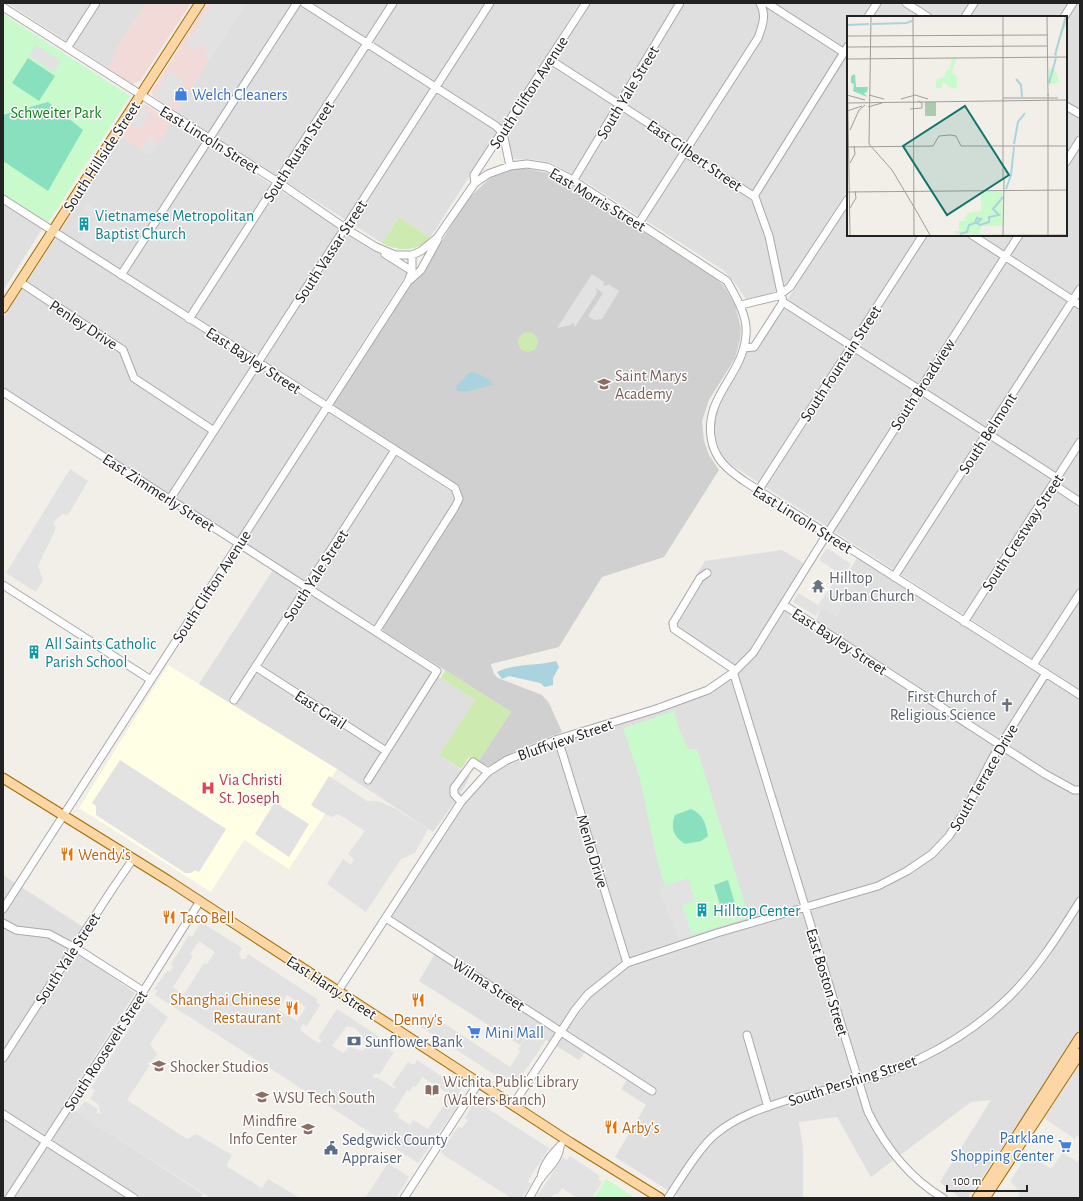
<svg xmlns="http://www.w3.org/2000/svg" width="1083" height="1201" viewBox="0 0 1083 1201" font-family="'Alegreya Sans',sans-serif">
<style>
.residential{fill:#e0dfdf}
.commercial{fill:#f2dad9}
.education{fill:#ffffe5}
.religious{fill:#d0d0d0}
.grass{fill:#cdebb0}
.park{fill:#c8facc}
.pitch{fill:#88e0be}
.parking{fill:#e2e2e2;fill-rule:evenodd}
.water{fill:#aad3df}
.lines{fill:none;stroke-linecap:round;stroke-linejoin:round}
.minor-casing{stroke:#a9a9a9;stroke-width:9}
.major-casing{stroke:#a06b00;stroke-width:11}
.minor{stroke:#fff;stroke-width:7}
.major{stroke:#fcd6a4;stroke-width:9}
.labels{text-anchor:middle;stroke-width:3;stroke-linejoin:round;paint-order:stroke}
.street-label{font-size:16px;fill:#222;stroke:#fff}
.shop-label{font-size:16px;fill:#366cbe;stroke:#fff;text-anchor:start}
.park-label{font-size:16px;fill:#0c8416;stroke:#fff}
.culture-label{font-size:16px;fill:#0d838f;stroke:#fff;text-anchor:start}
.education-label{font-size:16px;fill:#785e54;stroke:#fff;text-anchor:start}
.worship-label{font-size:16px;fill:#5b616d;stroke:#fff;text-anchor:start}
.health-label{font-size:16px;fill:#be3a42;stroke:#fff;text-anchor:start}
.food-label{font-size:16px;fill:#c56008;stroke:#fff;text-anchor:start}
.service-label{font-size:16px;fill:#4e5e75;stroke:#fff;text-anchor:start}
.inset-river{fill:none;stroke:#aad3df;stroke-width:2}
.inset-road{fill:none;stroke:#9f9d99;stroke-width:1}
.view{fill:#0f766e;fill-opacity:0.15;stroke:#0f766e;stroke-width:2}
.inset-edge{fill:none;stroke:#222;stroke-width:2}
</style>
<rect width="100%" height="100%" fill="#f2efe9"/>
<!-- residential -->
<path class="residential" d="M7,3h139l-30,46v6l-8,13z
M246,3h334l-150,235 -31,-21 -17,26 -206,-131z
M590,3h379l-9,14h-112v173l-63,97 -15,7 -24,5 -14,-20 -9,-9 -142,-91 -32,-17 -12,-2 -22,-1 -4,-3 -3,-14 1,-12z
M978,3h102v432l-115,178 -3,1 -229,-148 -10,-8 -6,-15 -3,-13 3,-20 31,-59 7,-1 93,-145v30h218v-218h-97z
M172,121l236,151 -87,135 134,87 -2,13 -77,118 -7,-3 -366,-234v-70l119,-181 28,18z
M3,199l41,27 -41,65z
M1080,447v243l-108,-70 -1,-2z
M782,550l25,15 -23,40 29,19 4,-6 3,-9h5l11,7 19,-29 -11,-8 15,-24 221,142v335l-112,166h-8l-20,-16 51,-82 -20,2 -100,75 -34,-60 -38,5 4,25v51h-123l-65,-41 31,-52 -25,-16 6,-9 -42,-28 -6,8 -49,-30 -10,15 -101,-64 18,-31 -51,-32 80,-122 41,-36 201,-70 24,-22 -65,-44 38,-63z
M273,570l202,130 -36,55 31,21 -9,17 -28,39 -96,-63 -138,-85z
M3,875l83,54 -14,25 9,1 54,38 -71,111 139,90 -3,4h-197z"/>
<!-- commercial -->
<path class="commercial" d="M146,3h45l-51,78 -8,3 -24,-16 8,-13v-6z
M207,3h39l-70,109 -23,-16 -2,-4z
M145,104l27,17 -22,34 -28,-18 20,-31z"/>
<!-- education -->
<path class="education" d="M168,665l169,104 -24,38 12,7 -36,55 -45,-29 -33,52 -132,-84z"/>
<!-- religious -->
<path class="religious" d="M513,169h15l25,5 161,103 9,8 12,19 6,25 -1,11 -5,18 -26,42 -7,21 2,20 5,14 10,15 -55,87 -62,20 -43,70 -68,17 3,10 4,4 44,17 7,8 13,29 -45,18 -28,16 -11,-4 33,-50 -128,-81 -1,-3 76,-119 3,-8v-7l-3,-7 -123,-79 -2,-3 74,-117 18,-20 42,-68 23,-22z"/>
<!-- grass -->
<path class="grass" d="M399,217l31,21c-13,14 -32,14 -48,5z
M518 342a10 10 0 1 1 20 0a10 10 0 1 1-20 0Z
M445,670l66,42 -33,50 -9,-5 -8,12 -22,-14 36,-55 -34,-22z"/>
<!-- park -->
<path class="park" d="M3,14l127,82 -83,128 -44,-28z
M674,711l4,16 10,22h9l52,168 -70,22 -20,-49 6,-4 -7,-22 -18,-85 -17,-51z
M606,1179l29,19h-41z"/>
<!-- pitch -->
<path class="pitch" d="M28,58l27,18 -16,25 -27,-18z
M48,102l35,28 -35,61 -45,-30v-46z
M691,809c12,5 15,15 17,27l-7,5 -16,3c-11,-7 -15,-16 -10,-29z
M728,880l7,24 -14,4 -7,-23z"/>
<!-- parking -->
<path class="parking" d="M213,3h33l-36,57 -7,-4 4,-7 -6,-4 -4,6 -11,-6z
M36,45l25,16 -7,11 -25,-16z
M169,71l15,10 -15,24 -15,-10z
M144,106l5,9 -10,14 -8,-5z
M150,136l9,5 -9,14 -9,-6z
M87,203l22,13 -18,30 -12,-7 9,-13 2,1 5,-8 -13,-8z
M592,274l12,8 -1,3 4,1 1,-2 11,7 -17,28 -8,1 -6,-4 15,-23 -7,-5 1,5 -22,34 -2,-5 -2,3 -14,3z
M70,469l18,12 -20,34 -5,-1 -10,8 3,6 -18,38 5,14 -7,12 -30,-19z
M827,548l24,16 -9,14 13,9 -19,29 -11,-7h-5l-4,7 -23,-14 5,-9 20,12 18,-26 3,-6 -20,-13z
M120,760l106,69 -27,43 -4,-2 -4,3h-6l-89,-58v-9l-4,-3z
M329,776l38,25h11l18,8 32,20 -13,24 -14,6 -35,53 -39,-28 16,-25 8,6 3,-6 -6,-5 17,-23 -27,-17 -7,3 -20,-12z
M276,800l6,7 27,17 -20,33 -34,-23z
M688,878l7,23 -13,4 10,31 -13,3 -20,-49 6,-4z
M201,922l41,26 -3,6 2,5h5l2,-5 69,45 -1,3 4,3 -13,21 -4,-2 -3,6 18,13 4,-2 -4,-3 19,-29 55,36 -3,5 5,2 -15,23 -3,-2 -3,2 1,3h4l17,11 1,-2 -4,-2 16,-23 6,3 3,-5 44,29 -3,4 6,4 -46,66 -263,-168 2,-4 -3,-2 13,-18 3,1 3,-6 -2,-2 18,-29 3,2zM199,941l16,11 -8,12 -3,-1 -20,31 -11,-7 20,-31 -3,-2zM287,995l19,12 -9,14 -19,-11zM347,1026l8,2 13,15 -5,8 -14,-4 -6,6 -11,-7zM422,1077l29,18 -23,34 -15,-9 -3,5 -12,-8 1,-2 -5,-4 13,-21 3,1 3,-5 3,1z
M147,1001l21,16 -18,27 7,10 -30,46 60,39 9,-5 36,21 -6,11 36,22 6,-9 32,19h-89l-135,-86 9,-11 13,8 -2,4 5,1 -3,-10 -8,-5 5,-9 -4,-2z
M430,1014l80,53 10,-16 -2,-2 13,-19 15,10 -32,47 -93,-60z
M1080,1063v74l-4,-1 -1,3 -31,-21z
M479,1103l70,45 -21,33 3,3 -9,14h-11l-66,-42 -4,-4 17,-25 4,1 6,-8 -3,-2 8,-14 4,2z
M1062,1153l18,10v35h-60l-2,-8 -8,-9 18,-27 22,14 3,-1z
M570,1156l30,20 -2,3 4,3 -10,16h-15l-15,-10 -4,6h-4l-3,4h-15l27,-41 4,3z
M388,1163l21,14 -13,21h-31z"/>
<!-- water -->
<path class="water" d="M470,372c7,0 22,8 23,13 -10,2 -26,8 -36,6l-1,-5z
M556,661l3,6 -6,11v7l-8,2 -5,-4 -31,-7 -7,3 -5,-7c19,-9 40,-6 59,-11z"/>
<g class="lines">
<!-- minor casing -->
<g class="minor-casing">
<path id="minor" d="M304,3l192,123 7,7 7,33
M767,3l76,49
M906,3l22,14
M3,7l275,175 67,46 31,19 19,8h17l9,-4 16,-13 38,-55 13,-9 22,-8 17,-2 20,3 24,12 156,102c9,16 21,35 19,54 -3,40 -41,61 -35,102 3,22 16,32 33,44l336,214
M868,17l9,-14
M965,17l9,-14
M1064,17l9,-14
M67,48l29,-45
M549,59l133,86 2,7 71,45 14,39 14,66
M1066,106l14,8
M1066,162l14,-22
M573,181l107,-178
M475,183l-1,-8 112,-172
M754,196l94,-150
M3,199l452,289 4,11 -4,8 -79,124
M639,223l119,-185c4,-11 9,-23 2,-35
M972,235l108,70
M385,254l30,19
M121,275l176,-272
M410,280l11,-10 17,-31
M20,282l103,68 11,28 80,53
M783,302l274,176
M741,305l37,-9 12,-9 58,-88
M189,319l204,-316
M744,348l10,-1 29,-45
M3,392l434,279 -69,109
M1053,484l27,18
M758,491l165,-256
M170,499l320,-496
M707,573l-7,5 -27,45 1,6 58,39 136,444c17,34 41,66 75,86
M894,577l186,-288
M3,585l148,95
M784,605l261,169 29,16h6
M964,622l116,-180
M1033,665l47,-72
M256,667l130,84
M234,700l161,-250
M558,739l69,224
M461,802l-7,-8v-6l19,-26 15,10
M3,909l404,-626 5,-11v-17
M386,918l266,173
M3,923l13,7 33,4 30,16 64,41
M338,991l123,-189 27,-30 19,-12 51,-21 98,-30 52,-19 26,-18 19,-19 64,-103 202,-315
M747,1035l21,72
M3,1058l110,-170 20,-29
M513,1105l62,-95 13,-16 39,-31 90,-30 161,-47 29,-15 25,-17 17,-18 16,-25 28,-54 53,-84
M3,1114l131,84
M541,1178c2,-14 11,-24 20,-33
M9,1198l122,-187 69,-110
M404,1198l75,-116
M529,1198c4,-6 7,-13 11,-19 8,-11 19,-19 20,-33
M668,1198c12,-18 33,-53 49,-65 21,-17 46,-25 71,-33 44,-13 92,-21 133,-42 31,-15 62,-36 87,-60 27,-26 52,-65 72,-97"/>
</g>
<!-- major casing -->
<g class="major-casing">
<path id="major" d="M3,308l197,-305
M3,778l166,103 402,262 89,55
M977,1198l103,-161
M985,1198l95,-145"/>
</g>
<!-- minor -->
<use href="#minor" class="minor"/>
<!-- major -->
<use href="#major" class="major"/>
</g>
<!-- icons -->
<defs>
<g id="shop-bare" transform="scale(1.08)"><path d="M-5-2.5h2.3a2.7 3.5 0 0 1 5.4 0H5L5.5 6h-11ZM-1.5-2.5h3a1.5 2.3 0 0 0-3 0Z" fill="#3f7fe0" stroke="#fff" stroke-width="2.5" paint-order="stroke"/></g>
<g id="building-bare" transform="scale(1.08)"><path d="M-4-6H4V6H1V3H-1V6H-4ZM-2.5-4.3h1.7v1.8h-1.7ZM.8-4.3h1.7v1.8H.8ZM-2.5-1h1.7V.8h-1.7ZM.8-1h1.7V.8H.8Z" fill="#0f9aa8" stroke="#fff" stroke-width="2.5" paint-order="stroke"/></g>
<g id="school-bare" transform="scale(1.08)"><path d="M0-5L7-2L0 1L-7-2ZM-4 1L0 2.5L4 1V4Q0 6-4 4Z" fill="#8d6e63" stroke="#fff" stroke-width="2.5" paint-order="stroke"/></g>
<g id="temple-bare" transform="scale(1.08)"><path d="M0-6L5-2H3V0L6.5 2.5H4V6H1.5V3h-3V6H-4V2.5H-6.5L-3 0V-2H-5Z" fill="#6b7280" stroke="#fff" stroke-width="2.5" paint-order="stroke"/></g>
<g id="church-bare" transform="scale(1.08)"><path d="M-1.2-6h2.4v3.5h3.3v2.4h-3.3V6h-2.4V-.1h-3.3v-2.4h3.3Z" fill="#6b7280" stroke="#fff" stroke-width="2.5" paint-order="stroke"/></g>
<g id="hospital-bare" transform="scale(1.08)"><path d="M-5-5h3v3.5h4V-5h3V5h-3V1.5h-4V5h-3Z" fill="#e0444e" stroke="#fff" stroke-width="2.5" paint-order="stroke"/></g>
<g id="restaurant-bare" transform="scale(1.08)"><path d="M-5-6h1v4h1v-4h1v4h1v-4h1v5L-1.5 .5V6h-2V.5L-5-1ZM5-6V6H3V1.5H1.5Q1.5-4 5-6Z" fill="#e8710a" stroke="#fff" stroke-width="2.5" paint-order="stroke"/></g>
<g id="supermarket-bare" transform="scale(1.08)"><path d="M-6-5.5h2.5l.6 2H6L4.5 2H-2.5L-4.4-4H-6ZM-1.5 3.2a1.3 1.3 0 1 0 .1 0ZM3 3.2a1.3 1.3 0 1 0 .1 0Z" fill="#3f7fe0" stroke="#fff" stroke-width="2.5" paint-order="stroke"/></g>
<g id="bank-bare" transform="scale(1.08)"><path d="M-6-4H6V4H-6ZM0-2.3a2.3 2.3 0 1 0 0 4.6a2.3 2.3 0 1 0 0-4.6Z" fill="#5c6f8a" stroke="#fff" stroke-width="2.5" paint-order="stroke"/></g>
<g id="university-bare" transform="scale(1.08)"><path d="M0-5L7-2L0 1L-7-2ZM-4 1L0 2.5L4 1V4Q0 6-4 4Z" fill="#8d6e63" stroke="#fff" stroke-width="2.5" paint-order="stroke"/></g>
<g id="library-bare" transform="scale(1.08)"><path d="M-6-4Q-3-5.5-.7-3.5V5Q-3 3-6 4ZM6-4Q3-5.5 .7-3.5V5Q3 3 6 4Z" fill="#8d6e63" stroke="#fff" stroke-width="2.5" paint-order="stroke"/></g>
<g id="civic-bare" transform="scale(1.08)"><path d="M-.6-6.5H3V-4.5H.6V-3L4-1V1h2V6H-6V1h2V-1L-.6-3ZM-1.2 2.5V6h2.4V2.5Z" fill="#5c6f8a" stroke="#fff" stroke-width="2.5" paint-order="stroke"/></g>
</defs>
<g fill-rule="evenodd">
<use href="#shop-bare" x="181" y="94"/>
<use href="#building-bare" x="84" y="224"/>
<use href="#school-bare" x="604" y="384"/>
<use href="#temple-bare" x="818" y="586"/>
<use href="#building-bare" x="34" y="652"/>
<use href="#church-bare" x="1007" y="705"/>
<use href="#hospital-bare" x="208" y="788"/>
<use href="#restaurant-bare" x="67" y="854"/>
<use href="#building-bare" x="702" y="910"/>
<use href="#restaurant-bare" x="169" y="917"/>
<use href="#restaurant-bare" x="418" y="1000"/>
<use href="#restaurant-bare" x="292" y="1008"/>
<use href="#supermarket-bare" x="474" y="1032"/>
<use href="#bank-bare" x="354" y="1041"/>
<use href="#university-bare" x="159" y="1066"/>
<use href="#library-bare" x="432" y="1090"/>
<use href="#university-bare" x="262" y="1097"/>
<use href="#restaurant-bare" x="611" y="1127"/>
<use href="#school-bare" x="308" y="1129"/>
<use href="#supermarket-bare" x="1065" y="1146"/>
<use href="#civic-bare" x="331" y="1148"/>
</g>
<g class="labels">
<!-- street labels -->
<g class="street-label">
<text transform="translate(528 92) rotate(-57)" y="6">South Clifton Avenue</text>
<text transform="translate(627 92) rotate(-59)" y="6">South Yale Street</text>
<text transform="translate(210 139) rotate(32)" y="6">East Lincoln Street</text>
<text transform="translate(298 151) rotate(-57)" y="6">South Rutan Street</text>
<text transform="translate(695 155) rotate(35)" y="6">East Gilbert Street</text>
<text transform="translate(101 156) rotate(-57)" y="6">South Hillside Street</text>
<text transform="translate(598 199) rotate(31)" y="6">East Morris Street</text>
<text transform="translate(330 251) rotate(-57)" y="6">South Vassar Street</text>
<text transform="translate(84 324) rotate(33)" y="6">Penley Drive</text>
<text transform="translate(254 360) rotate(33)" y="6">East Bayley Street</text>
<text transform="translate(840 363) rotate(-57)" y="6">South Fountain Street</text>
<text transform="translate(922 384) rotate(-57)" y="6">South Broadview</text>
<text transform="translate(987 433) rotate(-57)" y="6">South Belmont</text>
<text transform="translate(159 492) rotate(33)" y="6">East Zimmerly Street</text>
<text transform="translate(803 519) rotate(32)" y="6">East Lincoln Street</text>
<text transform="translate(1022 532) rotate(-57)" y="6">South Crestway Street</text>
<text transform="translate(315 575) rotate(-57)" y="6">South Yale Street</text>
<text transform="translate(211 586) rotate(-57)" y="6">South Clifton Avenue</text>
<text transform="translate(840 641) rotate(33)" y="6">East Bayley Street</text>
<text transform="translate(321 709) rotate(33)" y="6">East Grail</text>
<text transform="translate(565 739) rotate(-19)" y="6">Bluffview Street</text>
<text transform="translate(983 777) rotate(-60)" y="6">South Terrace Drive</text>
<text transform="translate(593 851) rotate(73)" y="6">Menlo Drive</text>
<text transform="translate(67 958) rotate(-57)" y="6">South Yale Street</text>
<text transform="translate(828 982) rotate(73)" y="6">East Boston Street</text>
<text transform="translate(489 984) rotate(33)" y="6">Wilma Street</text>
<text transform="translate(332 987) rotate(33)" y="6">East Harry Street</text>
<text transform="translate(105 1050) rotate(-57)" y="6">South Roosevelt Street</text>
<text transform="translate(852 1080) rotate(-18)" y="6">South Pershing Street</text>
</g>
<!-- shop labels -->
<g class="shop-label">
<text x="192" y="100">Welch Cleaners</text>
<text x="485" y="1038">Mini Mall</text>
<text x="1054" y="1143" text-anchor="end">Parklane<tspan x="1054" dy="18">Shopping Center</tspan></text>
</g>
<!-- park labels -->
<g class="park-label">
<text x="56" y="118">Schweiter Park</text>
</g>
<!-- culture labels -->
<g class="culture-label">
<text x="95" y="221">Vietnamese Metropolitan<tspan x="95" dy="18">Baptist Church</tspan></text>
<text x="45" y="649">All Saints Catholic<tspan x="45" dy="18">Parish School</tspan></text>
<text x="713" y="916">Hilltop Center</text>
</g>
<!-- education labels -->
<g class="education-label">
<text x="615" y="381">Saint Marys<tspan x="615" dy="18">Academy</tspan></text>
<text x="170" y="1072">Shocker Studios</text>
<text x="443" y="1087">Wichita Public Library<tspan x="443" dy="18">(Walters Branch)</tspan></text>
<text x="273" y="1103">WSU Tech South</text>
<text x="297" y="1126" text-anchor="end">Mindfire<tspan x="297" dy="18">Info Center</tspan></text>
</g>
<!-- worship labels -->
<g class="worship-label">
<text x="829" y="583">Hilltop<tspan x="829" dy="18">Urban Church</tspan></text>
<text x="996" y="702" text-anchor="end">First Church of<tspan x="996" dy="18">Religious Science</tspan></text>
</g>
<!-- health labels -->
<g class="health-label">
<text x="219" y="785">Via Christi<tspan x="219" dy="18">St. Joseph</tspan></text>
</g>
<!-- food labels -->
<g class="food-label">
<text x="78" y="860">Wendy's</text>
<text x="180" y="923">Taco Bell</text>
<text x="281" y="1005" text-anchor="end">Shanghai Chinese<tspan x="281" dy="18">Restaurant</tspan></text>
<text x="418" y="1025" text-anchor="middle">Denny's</text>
<text x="622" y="1133">Arby's</text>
</g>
<!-- service labels -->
<g class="service-label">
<text x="365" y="1047">Sunflower Bank</text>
<text x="342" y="1145">Sedgwick County<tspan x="342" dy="18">Appraiser</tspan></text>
</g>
</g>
<!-- overview -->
<g transform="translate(847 16)">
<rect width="220" height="220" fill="#f2efe9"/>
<path d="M218,0l2,6 -11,27 1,7h-3z" fill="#cdebb0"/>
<path d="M78,86h11v14h-11z" fill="#aacbaf"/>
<path d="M105,41h5l-5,15 5,5v12l-8,-2 -4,-4h-3v5h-6v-8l9,-4 1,-6h4zM207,52l6,14 -12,3v-16zM134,175l21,1 1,34h-22l-1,8h-25v-3h4v-10h5l4,-8 13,-2z" fill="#c8facc"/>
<path d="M8,58l1,13h12l-1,5 -3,1 3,4 -14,-6 1,-7 -3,-1v-7z" fill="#88e0be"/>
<path class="inset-river" d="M25,8l34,-1 6,-2M0,9l22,-1M208,39l11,-39M169,63l5,6 1,12M202,67l7,-25M167,128l4,-22 7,-9M159,173l5,-14 3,-28M113,218l7,-2 2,-7 6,-2 2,-5 4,1 -4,4 3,2 9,-3v-5l10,-2 -6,-6 10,-12"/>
<path class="inset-road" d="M24,0l-2,128 23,26 25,42M66,0l1,220M156,0v164M200,0l1,80M0,20l200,-1M0,31l200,-1M0,41l3,179M0,43l220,-2M0,79l18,5M22,79l15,4M156,82h55M54,83l14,-4 13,4M0,87l220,-3M21,91l14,-4M63,93l12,-1v-5l-4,-2M0,95l15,-5M3,114l9,-20 6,-5M0,131l86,-1 6,-10 11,-1 6,1 5,10h106M3,147l5,-9 -1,-8M0,176l220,-2M3,192l6,-10 -1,-7M70,196l13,23M201,219v-141M3,220l217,-1M156,220l1,-57"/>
<path class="view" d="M118,90l44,69 -62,40 -44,-69z"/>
<rect width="220" height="220" class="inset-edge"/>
</g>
<!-- border -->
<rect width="1083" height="1201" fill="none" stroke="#222222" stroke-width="8"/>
<!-- scale -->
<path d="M947 1185v6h80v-6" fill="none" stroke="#222222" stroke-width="2"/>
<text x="953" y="1185" font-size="12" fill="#222222" stroke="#ffffff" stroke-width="3" paint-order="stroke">100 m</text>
</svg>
